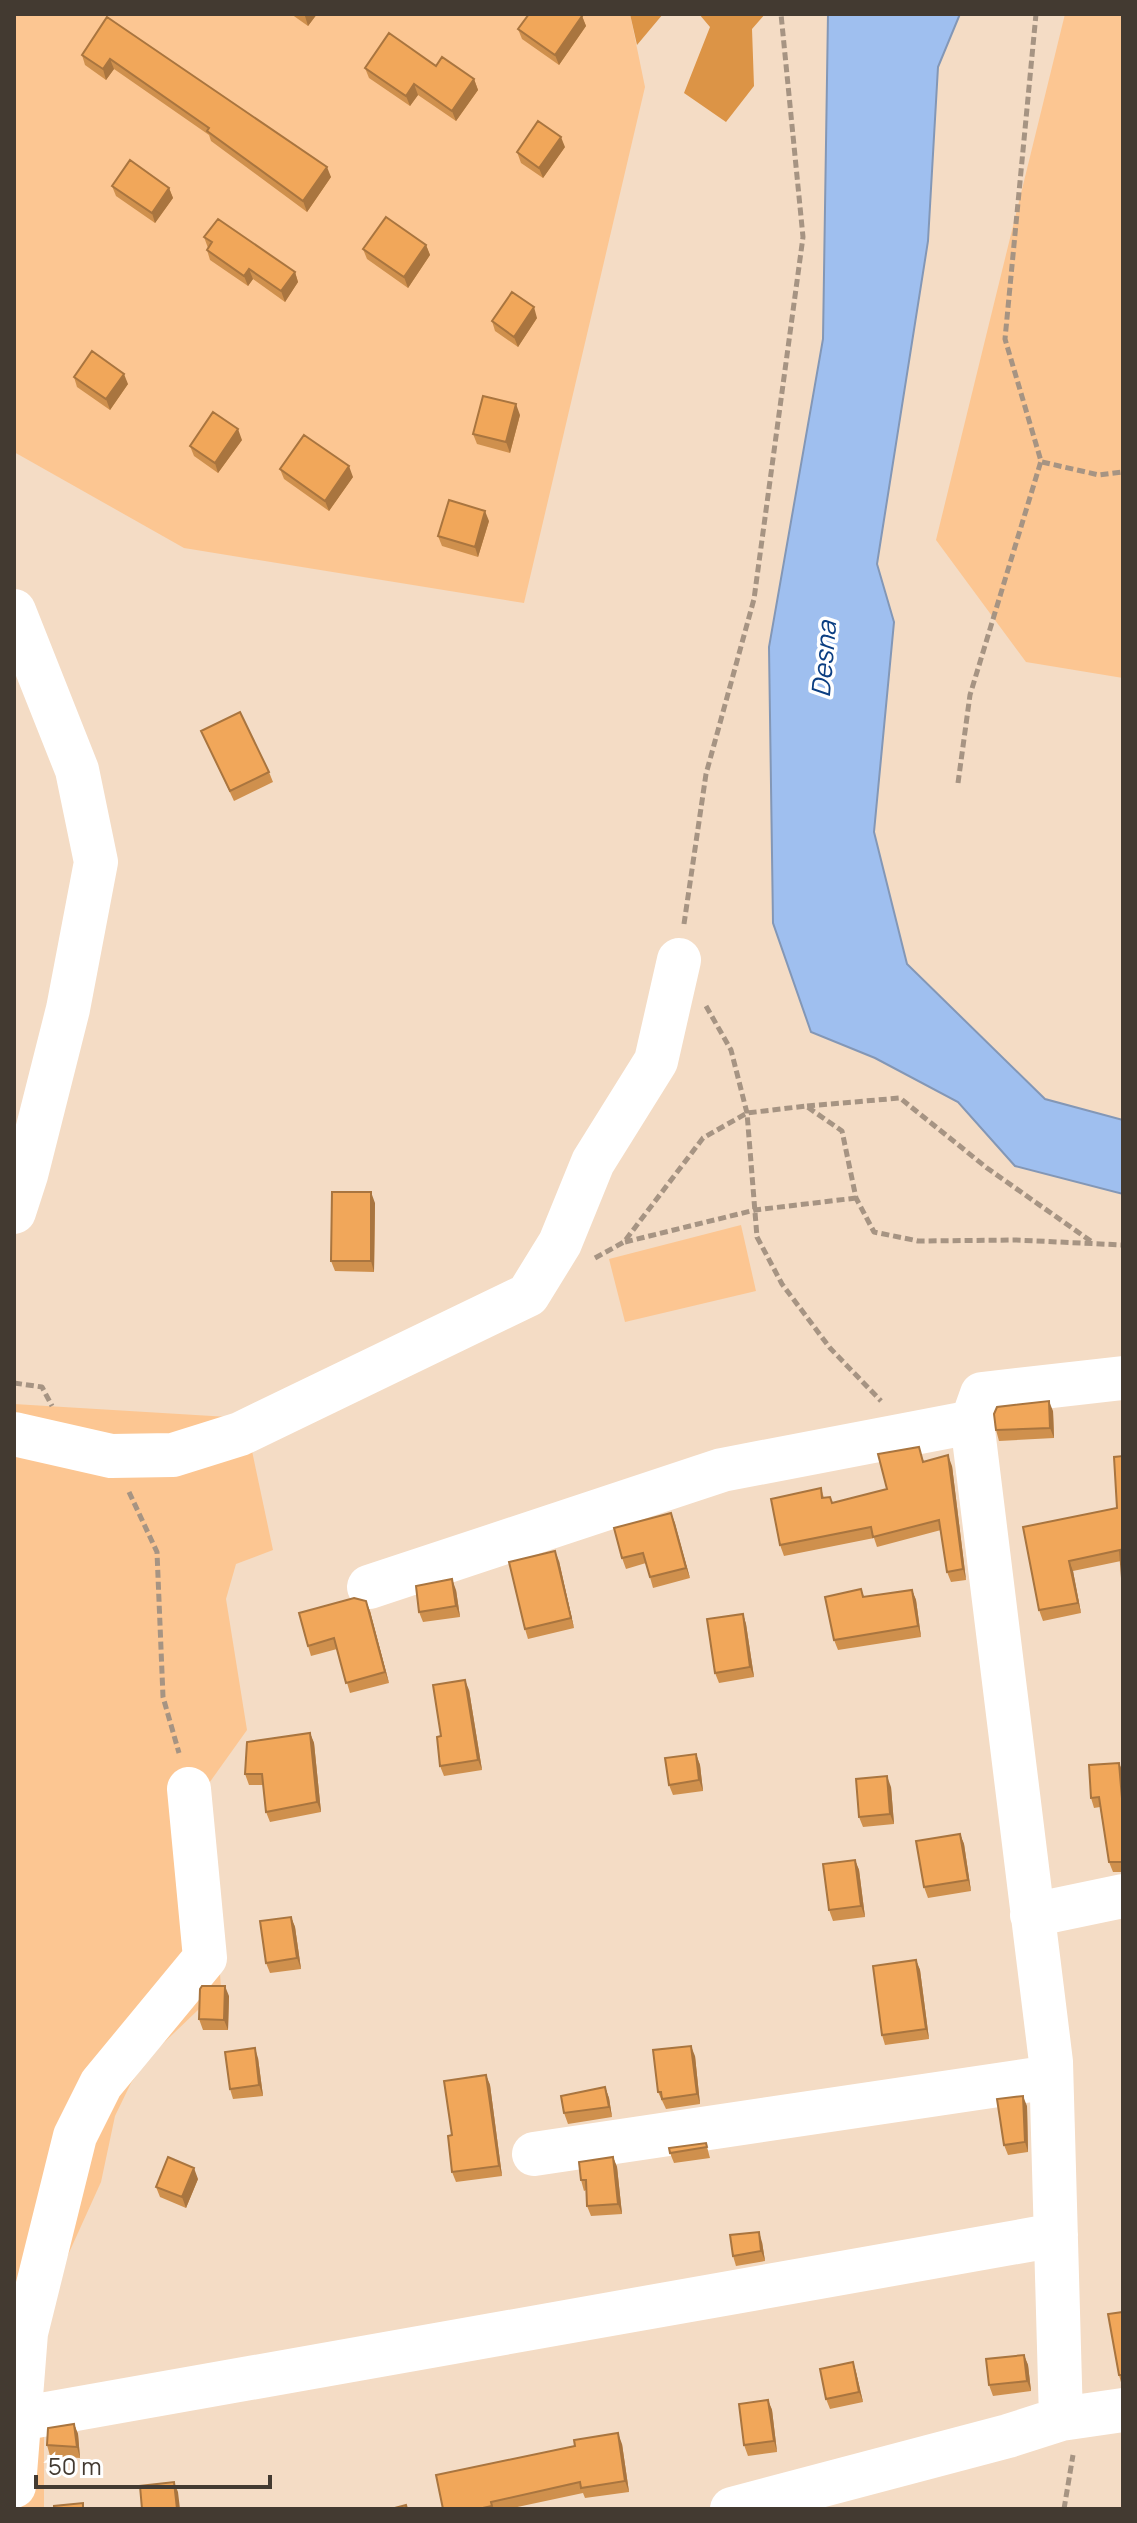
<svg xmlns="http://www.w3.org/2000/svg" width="1137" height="2523" viewBox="0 0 1137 2523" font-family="Manrope,sans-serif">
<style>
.green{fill:#fcc692}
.forest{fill:#dc9446}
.water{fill:#9fbfef;stroke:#8397b6;stroke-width:2}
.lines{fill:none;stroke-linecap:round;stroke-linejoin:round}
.path{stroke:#a69483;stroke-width:5;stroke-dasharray:8 4;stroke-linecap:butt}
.minor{stroke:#fff;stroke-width:44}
.wall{fill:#cf904d}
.shaded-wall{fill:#a9753f}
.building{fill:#f1a75a;stroke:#a9753f;stroke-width:2}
.labels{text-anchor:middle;stroke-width:7;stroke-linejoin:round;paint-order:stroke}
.water-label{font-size:26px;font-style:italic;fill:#0b3e82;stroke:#fff}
</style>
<rect width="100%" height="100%" fill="#f4dcc5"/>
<!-- green -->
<path class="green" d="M14,14h616l15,73 -121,516 -340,-55 -170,-96z
M1065,14h58v664l-97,-16 -90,-122z
M741,1225l15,66 -131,31 -16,-63z
M14,1404l231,14 28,132 -37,14 -10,35 21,131 -40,56 14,202 -70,67 -20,28 -16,33 -14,66 -38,84 -20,79 -3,39 4,34v91h-30z"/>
<!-- forest -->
<path class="forest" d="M630,14h33l-26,31z
M699,14h66l-13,15 2,57 -28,36 -42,-29 26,-66z"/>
<!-- water -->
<path class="water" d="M828,14h132l-22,53 -10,174 -51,323 17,58 -20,210 33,132 138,135 78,21v74l-108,-28 -57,-64 -83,-44 -64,-26 -38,-109 -4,-276 54,-308z"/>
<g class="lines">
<!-- path -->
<path class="path" d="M1042,462l57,13 24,-3
M958,783l12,-88 71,-234 -36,-122 31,-325
M684,924l22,-150 48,-175 49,-362 -22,-223
M706,1006l25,44 16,63 10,124 25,47 48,64 51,53
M807,1106l93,-8 87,70 105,74
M625,1242l130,-32 101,-12
M595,1258l29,-16 79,-104 44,-25 59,-7 36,25 14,67 18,34 44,9 98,-1 107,5
M14,1383l28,4 10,19
M129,1492l28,60 6,145 16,56
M1064,2509l9,-54"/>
<!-- minor -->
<path class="minor" d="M14,611l63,159 19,92 -28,147 -42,166 -12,37
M972,1422l10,-28 141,-16
M14,1434l97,22 62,-1 67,-21 288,-139 32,-52 33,-81 63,-101 23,-101
M369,1587l353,-117 250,-48 79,640 10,357 62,-9
M1032,1915l91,-19
M534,2154l517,-77
M19,2419l1037,-184
M14,2486l12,-153 49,-197 26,-52 104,-126 -16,-169
M732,2509l276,-73 53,-17"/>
</g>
<!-- wall -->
<path class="wall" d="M291,14h26l-9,12z
M582,16l4,10 -27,39 -37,-26 -4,-10z
M107,17l224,160 -24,35 -96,-71 -2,-6 -95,-66 -8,11 -21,-15 -3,-10z
M436,66l38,13 4,11 -22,31 -38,-26 -8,11 -41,-28 -4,-10z
M565,147l-22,31 -22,-15 -4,-11z
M112,186l57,2 4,10 -18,25 -39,-27z
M204,237l91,35 3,10 -13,20 -32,-23 -5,7 -38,-26 -3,-10 1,-2z
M426,245l4,10 -22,33 -41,-29 -4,-10z
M537,318l-19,29 -23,-16 -3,-10z
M74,377l54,7 -18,26 -33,-23z
M520,415l-10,38 -33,-9 -4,-10z
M242,440l-24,33 -24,-17 -4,-10z
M280,469l73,8 -24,34 -45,-32z
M489,521l-11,36 -36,-11 -4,-10z
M201,731l68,41 4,10 -39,19z
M375,1203l-1,69 -39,-1 -4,-10z
M1053,1411l1,27 -55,3 -3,-11z
M1123,1456v125l-2,-20 -48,10 8,42 -38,8 -4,-11 -16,-83 94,-19z
M924,1462l28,4 14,114 -15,2 -4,-10 -6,-42 -64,17 -3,-9 -90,18 -4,-11 41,-57 3,10 9,5 54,-14z
M671,1513l19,65 -37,10 -7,-25 -20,6 -4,-11z
M559,1561l15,67 -46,11 -3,-10z
M861,1589l3,8 48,-7 4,10 5,37 -83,13 -4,-10z
M456,1590l4,27 -37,5 -4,-10z
M370,1611l19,72 -39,10 -13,-44 -26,7 -3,-10z
M743,1614l3,10 8,53 -35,6 -4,-10z
M469,1690l13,80 -38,6 -4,-10z
M310,1733l4,10 7,69 -51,10 -4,-10 -3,-27h-14l-4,-11z
M696,1754l4,11 3,26 -30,4 -4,-10z
M1119,1763l4,10v99h-10l-4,-10 -9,-55 -6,1 -3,-10z
M891,1787l3,37 -31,3 -4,-10z
M960,1834l4,10 7,47 -43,7 -4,-11z
M855,1860l4,10 6,47 -32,4 -4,-11z
M291,1917l4,10 6,42 -31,4 -4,-10z
M916,1960l4,10 9,69 -44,6 -3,-10z
M229,1996l-1,34h-25l-4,-11z
M695,2056l5,48 -34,5 -8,-17z
M258,2058l5,38 -30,3 -3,-10z
M486,2075l4,10 12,91 -46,6 -4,-10v-37z
M605,2087l4,11 3,19 -44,7 -4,-11z
M1027,2106l1,46 -20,3 -4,-10z
M706,2143l4,15 -36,5 -4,-10z
M613,2157l4,10 5,47 -31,2 -4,-10 -1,-16 -2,1 -3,-11z
M198,2179l-12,29 -26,-11 -4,-10z
M762,2242l3,19 -29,5 -3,-10z
M1123,2312v73l-1,1 -3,-11z
M1024,2355l4,10 3,26 -38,5 -4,-11z
M853,2362l3,10 7,30 -33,7 -4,-10z
M768,2400l4,10 5,42 -29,4 -4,-11z
M74,2424l4,10 2,24 -30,-2 -3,-11z
M622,2444l7,48 -44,6 -2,-5 -75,16h-65z"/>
<!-- shaded-wall -->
<path class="shaded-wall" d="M306,14h11l-9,12 -3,-10z
M582,16l4,10 -27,39 -4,-10z
M110,59l4,10 -8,11 -3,-11z
M474,79l4,11 -22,31 -4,-10z
M414,84l4,11 -8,11 -4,-10z
M561,137l4,10 -22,31 -4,-10z
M327,167l4,10 -24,35 -4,-11z
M169,188l4,10 -18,25 -3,-10z
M426,245l4,10 -22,33 -4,-11z
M249,269l4,10 -5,7 -4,-10z
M295,272l3,10 -13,20 -4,-11z
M534,307l3,11 -19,29 -4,-10z
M124,374l4,10 -18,26 -4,-11z
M516,404l4,11 -10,38 -4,-11z
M238,429l4,11 -24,33 -3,-10z
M349,466l4,11 -24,34 -4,-10z
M485,511l4,10 -11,36 -3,-10z
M371,1192l4,11 -1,69 -3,-11z
M1049,1401l4,10 1,27 -4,-10z
M948,1455l4,11 14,114 -3,-11z
M671,1513l4,10 15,55 -4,-10z
M555,1551l4,10 15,67 -3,-10z
M1069,1561l4,10 8,42 -3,-10z
M452,1579l4,11 4,27 -4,-11z
M912,1590l4,10 5,37 -3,-11z
M366,1601l4,10 19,72 -4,-11z
M743,1614l3,10 8,53 -4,-10z
M465,1680l4,10 13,80 -4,-10z
M310,1733l4,10 7,69 -4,-10z
M696,1754l4,11 3,26 -4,-11z
M1119,1763l4,10v37z
M887,1776l4,11 3,37 -4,-10z
M960,1834l4,10 7,47 -3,-11z
M855,1860l4,10 6,47 -4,-11z
M291,1917l4,10 6,42 -4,-11z
M916,1960l4,10 9,69 -3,-10z
M225,1986l4,10 -1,34 -4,-10z
M691,2046l4,10 5,48 -3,-10z
M255,2048l3,10 5,38 -4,-11z
M486,2075l4,10 12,91 -3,-10z
M605,2087l4,11 3,19 -3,-10z
M1023,2096l4,10 1,46 -3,-10z
M613,2157l4,10 5,47 -4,-10z
M194,2168l4,11 -12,29 -4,-11z
M759,2232l3,10 3,19 -4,-10z
M1024,2355l4,10 3,26 -4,-10z
M853,2362l3,10 7,30 -4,-10z
M768,2400l4,10 5,42 -3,-11z
M74,2424l4,10 2,24 -3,-11z
M618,2433l4,11 7,48 -4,-11z
M174,2482l4,10 2,17h-3z"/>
<!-- building -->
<path class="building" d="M529,14h50l3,2 -27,39 -37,-26z
M107,17l220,150 -24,34 -96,-70 2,-3 -99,-69 -7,10 -21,-14z
M389,33l47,33 6,-9 32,22 -22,32 -38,-27 -8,12 -41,-28z
M538,121l23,16 -22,31 -22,-16z
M130,160l39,28 -17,25 -40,-27z
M386,217l40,28 -22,32 -41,-28z
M218,219l77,53 -14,19 -32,-22 -5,7 -37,-26 5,-8 -8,-5z
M512,292l22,15 -20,30 -22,-16z
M92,351l32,23 -18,25 -32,-22z
M483,396l33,8 -10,38 -33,-8z
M213,412l25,17 -23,34 -25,-17z
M304,435l45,31 -24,35 -45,-32z
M449,500l36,11 -10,36 -37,-11z
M240,712l29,60 -39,19 -29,-60z
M332,1192h39v69h-40z
M1049,1401l1,27 -54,2 -2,-16 3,-7z
M919,1447l4,15 25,-7 15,114 -16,3 -8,-52 -66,17 -2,-10 -91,18 -9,-46 50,-11 1,10 8,-1 2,6 55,-14 -9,-35z
M1123,1456v122h-1l-2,-28 -51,11 9,42 -39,7 -16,-83 94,-19 -3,-51z
M671,1513l15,55 -36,9 -7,-24 -21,5 -8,-30z
M555,1551l16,67 -46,11 -16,-67z
M452,1579l4,27 -37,6 -3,-26z
M861,1589l2,8 49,-7 6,36 -84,14 -9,-43z
M354,1598l12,3 19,71 -39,11 -12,-45 -26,8 -9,-33z
M743,1614l7,53 -35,6 -8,-54z
M465,1680l13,80 -38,6 -3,-29 4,-1 -8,-51z
M310,1733l7,69 -51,10 -4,-38h-17l2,-32z
M696,1754l3,26 -30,5 -4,-27z
M1119,1763l4,47v52h-14l-10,-65 -8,1 -2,-33z
M887,1776l3,38 -31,3 -3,-38z
M960,1834l8,46 -44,7 -8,-46z
M855,1860l6,46 -32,4 -6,-46z
M291,1917l6,41 -31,5 -6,-42z
M916,1960l10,69 -44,6 -9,-69z
M202,1986h23l-1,34 -25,-1 1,-30z
M691,2046l6,48 -35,5 -1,-7h-3l-5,-42z
M255,2048l4,37 -29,4 -5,-37z
M486,2075l13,91 -47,6 -4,-36 4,-1 -8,-54z
M605,2087l4,20 -45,6 -3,-17z
M1023,2096l2,46 -21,3 -7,-46z
M706,2143l1,4 -37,6 -1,-5z
M168,2157l26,11 -12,29 -26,-10z
M613,2157l5,47 -31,2 -1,-26h-5l-2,-18z
M759,2232l2,19 -28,5 -3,-21z
M1123,2312v63h-4l-11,-61z
M1024,2355l3,26 -38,4 -3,-26z
M853,2362l6,30 -33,7 -6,-30z
M768,2400l6,41 -30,4 -5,-41z
M74,2424l3,23 -30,-2 1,-17z
M618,2433l7,48 -44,7 -1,-6 -89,20 1,4 -14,3h-35l-7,-34 139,-29 -1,-6z
M174,2482l3,27h-35l-2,-23z
M83,2503v6h-29v-3z
M406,2505l1,4h-16z"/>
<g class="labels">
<!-- water labels -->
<g class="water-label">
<text transform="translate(824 659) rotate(-85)" y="9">Desna</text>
</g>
</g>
<!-- border -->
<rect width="1137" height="2523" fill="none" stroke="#433a31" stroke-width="32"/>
<!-- scale -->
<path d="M36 2475v12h234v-12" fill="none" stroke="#433a31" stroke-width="4"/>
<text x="48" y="2475" font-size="24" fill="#433a31" stroke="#ffffff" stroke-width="6" paint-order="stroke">50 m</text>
</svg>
